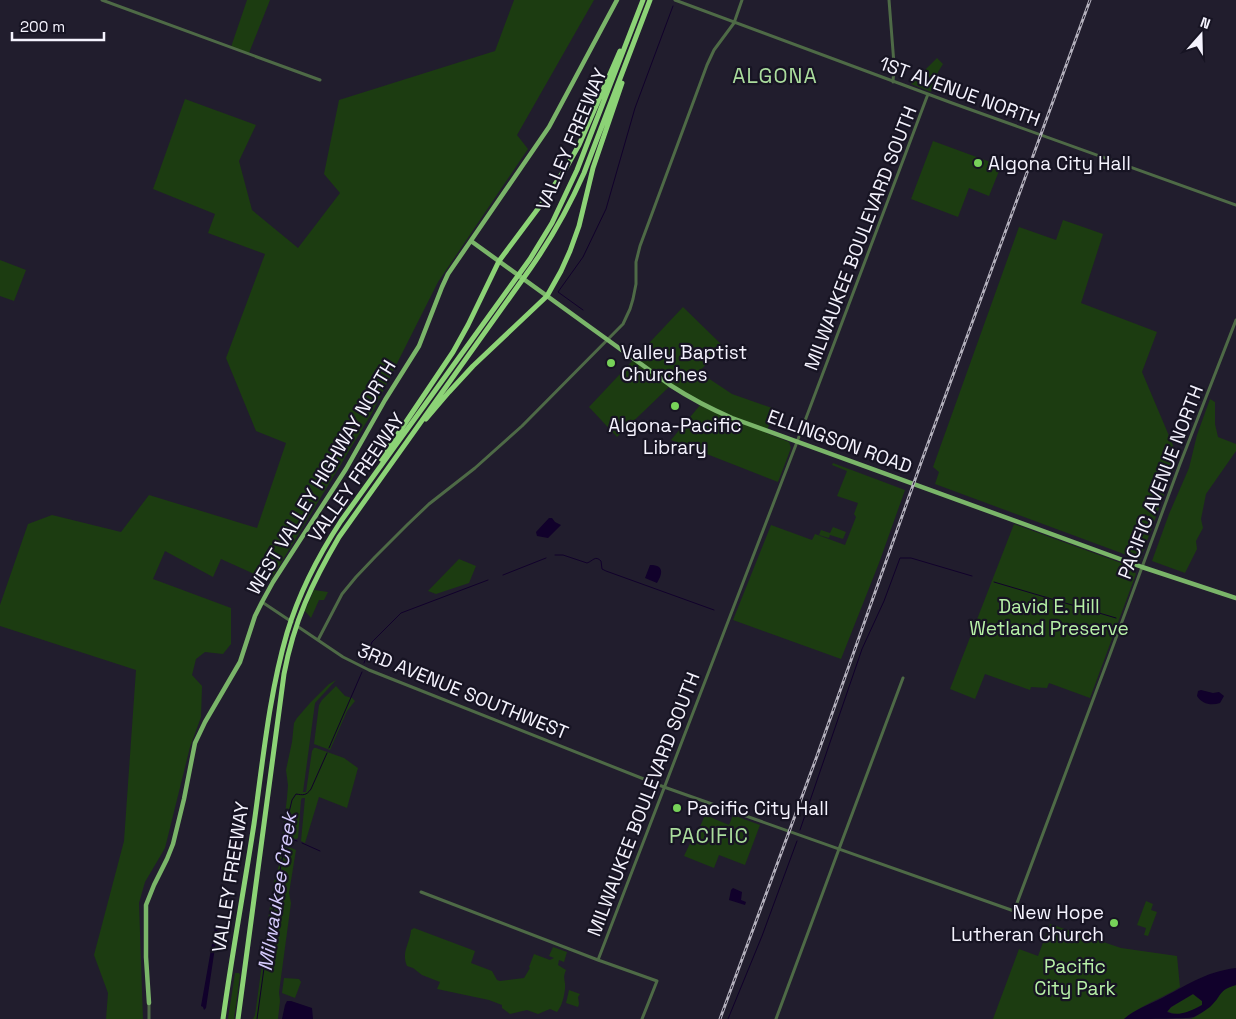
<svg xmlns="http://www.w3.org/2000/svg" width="1236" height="1019" viewBox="0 0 1236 1019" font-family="'Space Grotesk',sans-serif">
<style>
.green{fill:#1c3c11}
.water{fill:#11012b;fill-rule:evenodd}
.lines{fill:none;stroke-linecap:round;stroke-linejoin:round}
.stream{stroke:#11012b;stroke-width:1}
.minor{stroke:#4e6a46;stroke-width:3}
.major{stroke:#7ab569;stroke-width:4.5}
.highway{stroke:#8cd376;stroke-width:5}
.rail-casing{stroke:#b4b1bd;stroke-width:3}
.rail{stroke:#171423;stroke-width:1;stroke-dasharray:4;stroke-linecap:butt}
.poi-dot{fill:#77d259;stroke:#171423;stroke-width:2}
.labels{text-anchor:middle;stroke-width:4.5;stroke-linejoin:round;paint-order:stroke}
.street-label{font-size:19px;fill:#f5f3fe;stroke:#171423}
.poi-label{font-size:19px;fill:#f5f3fe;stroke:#171423;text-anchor:start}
.park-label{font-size:19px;fill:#b7f0a7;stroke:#171423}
.water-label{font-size:20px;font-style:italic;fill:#d5cbfc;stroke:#171423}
.quarter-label{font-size:21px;letter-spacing:1px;fill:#abdd9d;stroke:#171423}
</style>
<rect width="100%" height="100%" fill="#211d2d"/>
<!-- green -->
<path class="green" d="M247,0h23l-21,53 -18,-6z
M514,0h80l-77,135 11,14 -90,133 -66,131 -102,168 -49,-22 -8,18 -48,-26 -12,28 78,29v36l-8,10 -18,-2 -9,7 -4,16 10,11 -1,31 -11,30 -25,101 -20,34 -6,21 4,116h-37l2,-26 -14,-38 30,-114 12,-171 -136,-44v-21l28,-81 24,-9 69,17 28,-37 108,33 29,-85 -30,-12 -30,-73 39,-104 -57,-21 7,-19 -62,-25 32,-90 71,26 -17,36 13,49 46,38 42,-55 -16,-19 15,-74 156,-49z
M937,58l6,6 -5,8 -7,20 -20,-8z
M933,141l68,25 -12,30 -20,-8 -11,29 -47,-18z
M1063,220l40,14 -22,69 76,29 -15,40 36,85 -38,103 -205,-76 4,-12 -6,-5 86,-240 37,13z
M0,260l26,10 -12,31 -14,-5z
M683,307l40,39 -24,26 33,22 43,15 -9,24 23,9 2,6 -13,34 -107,-42 30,-36 -30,-19 -54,52 -28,-30z
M1210,399l5,3v22l3,13 18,7v7l-30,43 -5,25 2,9 -7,13 1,8 -12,24 -33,-12 17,-47 20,-46 8,-33z
M833,463l72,27 -26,73 -38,96 -108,-39 38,-95 41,15 3,-6 30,11 11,-28 -2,-3 4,-11 -21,-7 10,-25 -15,-6z
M1014,524l118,43 4,7 -46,124 -41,-15 -2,5 -16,-1 -1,3 -45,-16 -10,25 -25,-10z
M833,527l13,5 -3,7 -13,-4 -1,3 -10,-3 2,-5 9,3z
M459,559l17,7 -7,17 -33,11 -8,-3z
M314,590l14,2 -4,8h-5l-8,18 -6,-7z
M336,680l-21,23 -12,89h3l6,-41 2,-3h2l28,10 14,10 -11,40 -28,-11 -14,46 -4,-2 4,-43h-3l-1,2 -3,38 -2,1 -6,-1 -1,1 -1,6 1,2 7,3 -7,43 2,10 -12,89 1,9 -2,18h-25l2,-4 15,-109 4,-24 5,-17 8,-67 1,-13 -2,-15 6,-28 2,-19 3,-5 13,-15 19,-19z
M336,686l9,10 7,2 3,3 -8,10 -17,39 -16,-6 5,-39 3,-5z
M705,815l24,10 4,-10 27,10 -15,40 -26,-10 -5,13 -30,-12 10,-21 2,1z
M1146,901l7,3 -2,6 6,2 -9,24 -4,-1 2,-7 -9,-3z
M1050,924l71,24 56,8 3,31c-17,11 -41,19 -56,32h-131l26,-70 19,7z
M414,928l61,23 -4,12 21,8 5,9 3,1 24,-3 6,-10 -1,-1 5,-13 16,6 4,-2 -5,-2 4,-9 14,5 -3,10 -5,-2 -1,5 8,5c-4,9 0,10 -1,19 -1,8 -3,17 -8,23l-7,-3 -12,5 -11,-4 -17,4 -8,-6v-3l-13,-5 -52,-11 3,-7 -18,-7 -9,-7 -6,-2c-6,-14 3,-23 4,-36z
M235,973h4l1,2 -6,44h-6z
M284,978l15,1 2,3 -6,16 -13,-5z
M1236,985v34h-45l9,-5 17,-15 4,-7 5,-4z
M569,990l11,4 -2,3 1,7 -1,3 -12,-4z
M1193,994l9,7v4c-11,6 -23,13 -35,6l6,-5z"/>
<!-- water -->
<path class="water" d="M549,518h3l3,4 6,3 -13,13 -11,-2 -1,-4z
M650,565c14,0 13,8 7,18l-12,-5z
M1201,690l12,3 6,-1 5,4 -4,7c-9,3 -18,1 -23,-7l1,-5z
M733,888l9,4 -1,8 5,2 -1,3 -16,-5 2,-10z
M215,927h3l-1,7 -11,74 -2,2 -1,-3 -2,-1z
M1236,968v17c-18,5 -14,11 -26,22 -5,4 -11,7 -16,10 -8,2 -58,2 -70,2 10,-9 22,-13 34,-19 28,-14 46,-28 78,-32zM1193,994l9,7v4c-11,6 -23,12 -35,7l4,-5z
M287,1001h4l21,7 1,11h-31l3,-14z"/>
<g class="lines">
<!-- stream -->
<path class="stream" d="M583,310l-25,-18 25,-35 23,-48 29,-101 38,-102
M555,555h8l24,8c6,-2 8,-8 14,-2l1,8 4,2 108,39
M503,575l43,-17
M994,582l122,36
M364,663l8,-21 29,-29 87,-33
M329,748l33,-76
M800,830l62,-181 22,-48 16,-43h11l61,18
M285,839h5l7,2
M302,843l18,8
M257,1019l11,-80 16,-91 3,-27 5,-21 4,-6c7,1 10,2 15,-5l16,-36
M728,1019l34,-83 35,-95"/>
<!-- minor -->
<path class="minor" d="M102,0l218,80
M675,0l277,103 284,102
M889,0l5,64 -1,18
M262,602l30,20
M297,626l46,31 26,13 295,117 350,124 95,-254 71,-193 56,-144
M318,640l24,-46 14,-17 19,-20 32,-32 22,-21 46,-36 47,-42 101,-102 7,-15 3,-10 3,-15v-22l4,-16 67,-181 7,-15 20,-27 8,-23
M421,892l177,68 59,21 -15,38
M598,960l199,-518 131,-348
M149,1003v16
M776,1019l63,-170 64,-171"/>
<!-- major -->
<path class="major" d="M471,241l199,144c20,13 41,24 62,33l410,149 94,31
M149,1003l-3,-46v-52l8,-20 13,-26 6,-15 11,-45 11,-56 10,-21 35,-60 15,-46 7,-14 11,-20 73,-113 39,-69 34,-54 23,-59 6,-13 101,-147 68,-127"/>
<!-- highway -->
<path class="highway" d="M426,419l23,-27 24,-26 74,-70 14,-25 9,-20 9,-25 14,-58 29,-85
M381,459l72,-107 15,-27 31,-64 44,-59 23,-34 13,-23 41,-94
M223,1019c9,-65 21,-130 31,-195 9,-64 15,-129 33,-191 12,-40 31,-77 54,-112l189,-262 22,-36 25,-53 66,-170
M238,1019l46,-345c10,-53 28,-91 55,-137l191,-268c21,-30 39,-62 54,-96l66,-173"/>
<!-- rail casing -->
<g class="rail-casing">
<path id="rail" d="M720,1019l97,-263 105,-296 168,-460"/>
</g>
<!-- rail -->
<use href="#rail" class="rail"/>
</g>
<!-- markers -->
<g class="poi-dot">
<circle cx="978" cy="163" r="5"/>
<circle cx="611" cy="363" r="5"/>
<circle cx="675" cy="406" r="5"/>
<circle cx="677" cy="808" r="5"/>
<circle cx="1114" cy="923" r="5"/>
</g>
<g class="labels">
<!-- street labels -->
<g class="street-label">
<text transform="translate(960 91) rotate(20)" y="7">1ST AVENUE NORTH</text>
<text transform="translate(571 139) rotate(-67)" y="7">VALLEY FREEWAY</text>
<text transform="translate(860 238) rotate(-69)" y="7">MILWAUKEE BOULEVARD SOUTH</text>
<text transform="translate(840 441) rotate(20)" y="7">ELLINGSON ROAD</text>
<text transform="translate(321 477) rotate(-59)" y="7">WEST VALLEY HIGHWAY NORTH</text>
<text transform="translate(356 477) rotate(-55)" y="7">VALLEY FREEWAY</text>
<text transform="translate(1160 482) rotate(-69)" y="7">PACIFIC AVENUE NORTH</text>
<text transform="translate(463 691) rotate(22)" y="7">3RD AVENUE SOUTHWEST</text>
<text transform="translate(643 804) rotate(-69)" y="7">MILWAUKEE BOULEVARD SOUTH</text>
<text transform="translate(230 877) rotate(-81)" y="7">VALLEY FREEWAY</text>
</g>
<!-- poi labels -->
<g class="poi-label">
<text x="988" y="170">Algona City Hall</text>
<text x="621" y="359">Valley Baptist<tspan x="621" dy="22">Churches</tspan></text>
<text x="675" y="432" text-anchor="middle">Algona-Pacific<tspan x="675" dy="22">Library</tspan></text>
<text x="687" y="815">Pacific City Hall</text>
<text x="1104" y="919" text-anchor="end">New Hope<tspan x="1104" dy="22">Lutheran Church</tspan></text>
</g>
<!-- park labels -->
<g class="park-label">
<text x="1049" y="613">David E. Hill<tspan x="1049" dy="22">Wetland Preserve</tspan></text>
<text x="1075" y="973">Pacific<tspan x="1075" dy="22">City Park</tspan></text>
</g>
<!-- water labels -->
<g class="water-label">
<text transform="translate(277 892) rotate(-81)" y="7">Milwaukee Creek</text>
</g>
<!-- quarter labels -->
<g class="quarter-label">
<text x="775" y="83">ALGONA</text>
<text x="709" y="843">PACIFIC</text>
</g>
</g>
<!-- north arrow -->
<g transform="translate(1201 35) rotate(20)" stroke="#171423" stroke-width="4" paint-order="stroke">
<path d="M0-4L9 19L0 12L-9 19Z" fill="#f5f3fe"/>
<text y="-8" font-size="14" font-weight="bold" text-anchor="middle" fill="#f5f3fe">N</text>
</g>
<!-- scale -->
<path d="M12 32v8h92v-8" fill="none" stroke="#f5f3fe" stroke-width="2.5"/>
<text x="20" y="32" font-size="15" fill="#f5f3fe" stroke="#171423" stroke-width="4" paint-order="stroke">200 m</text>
</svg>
